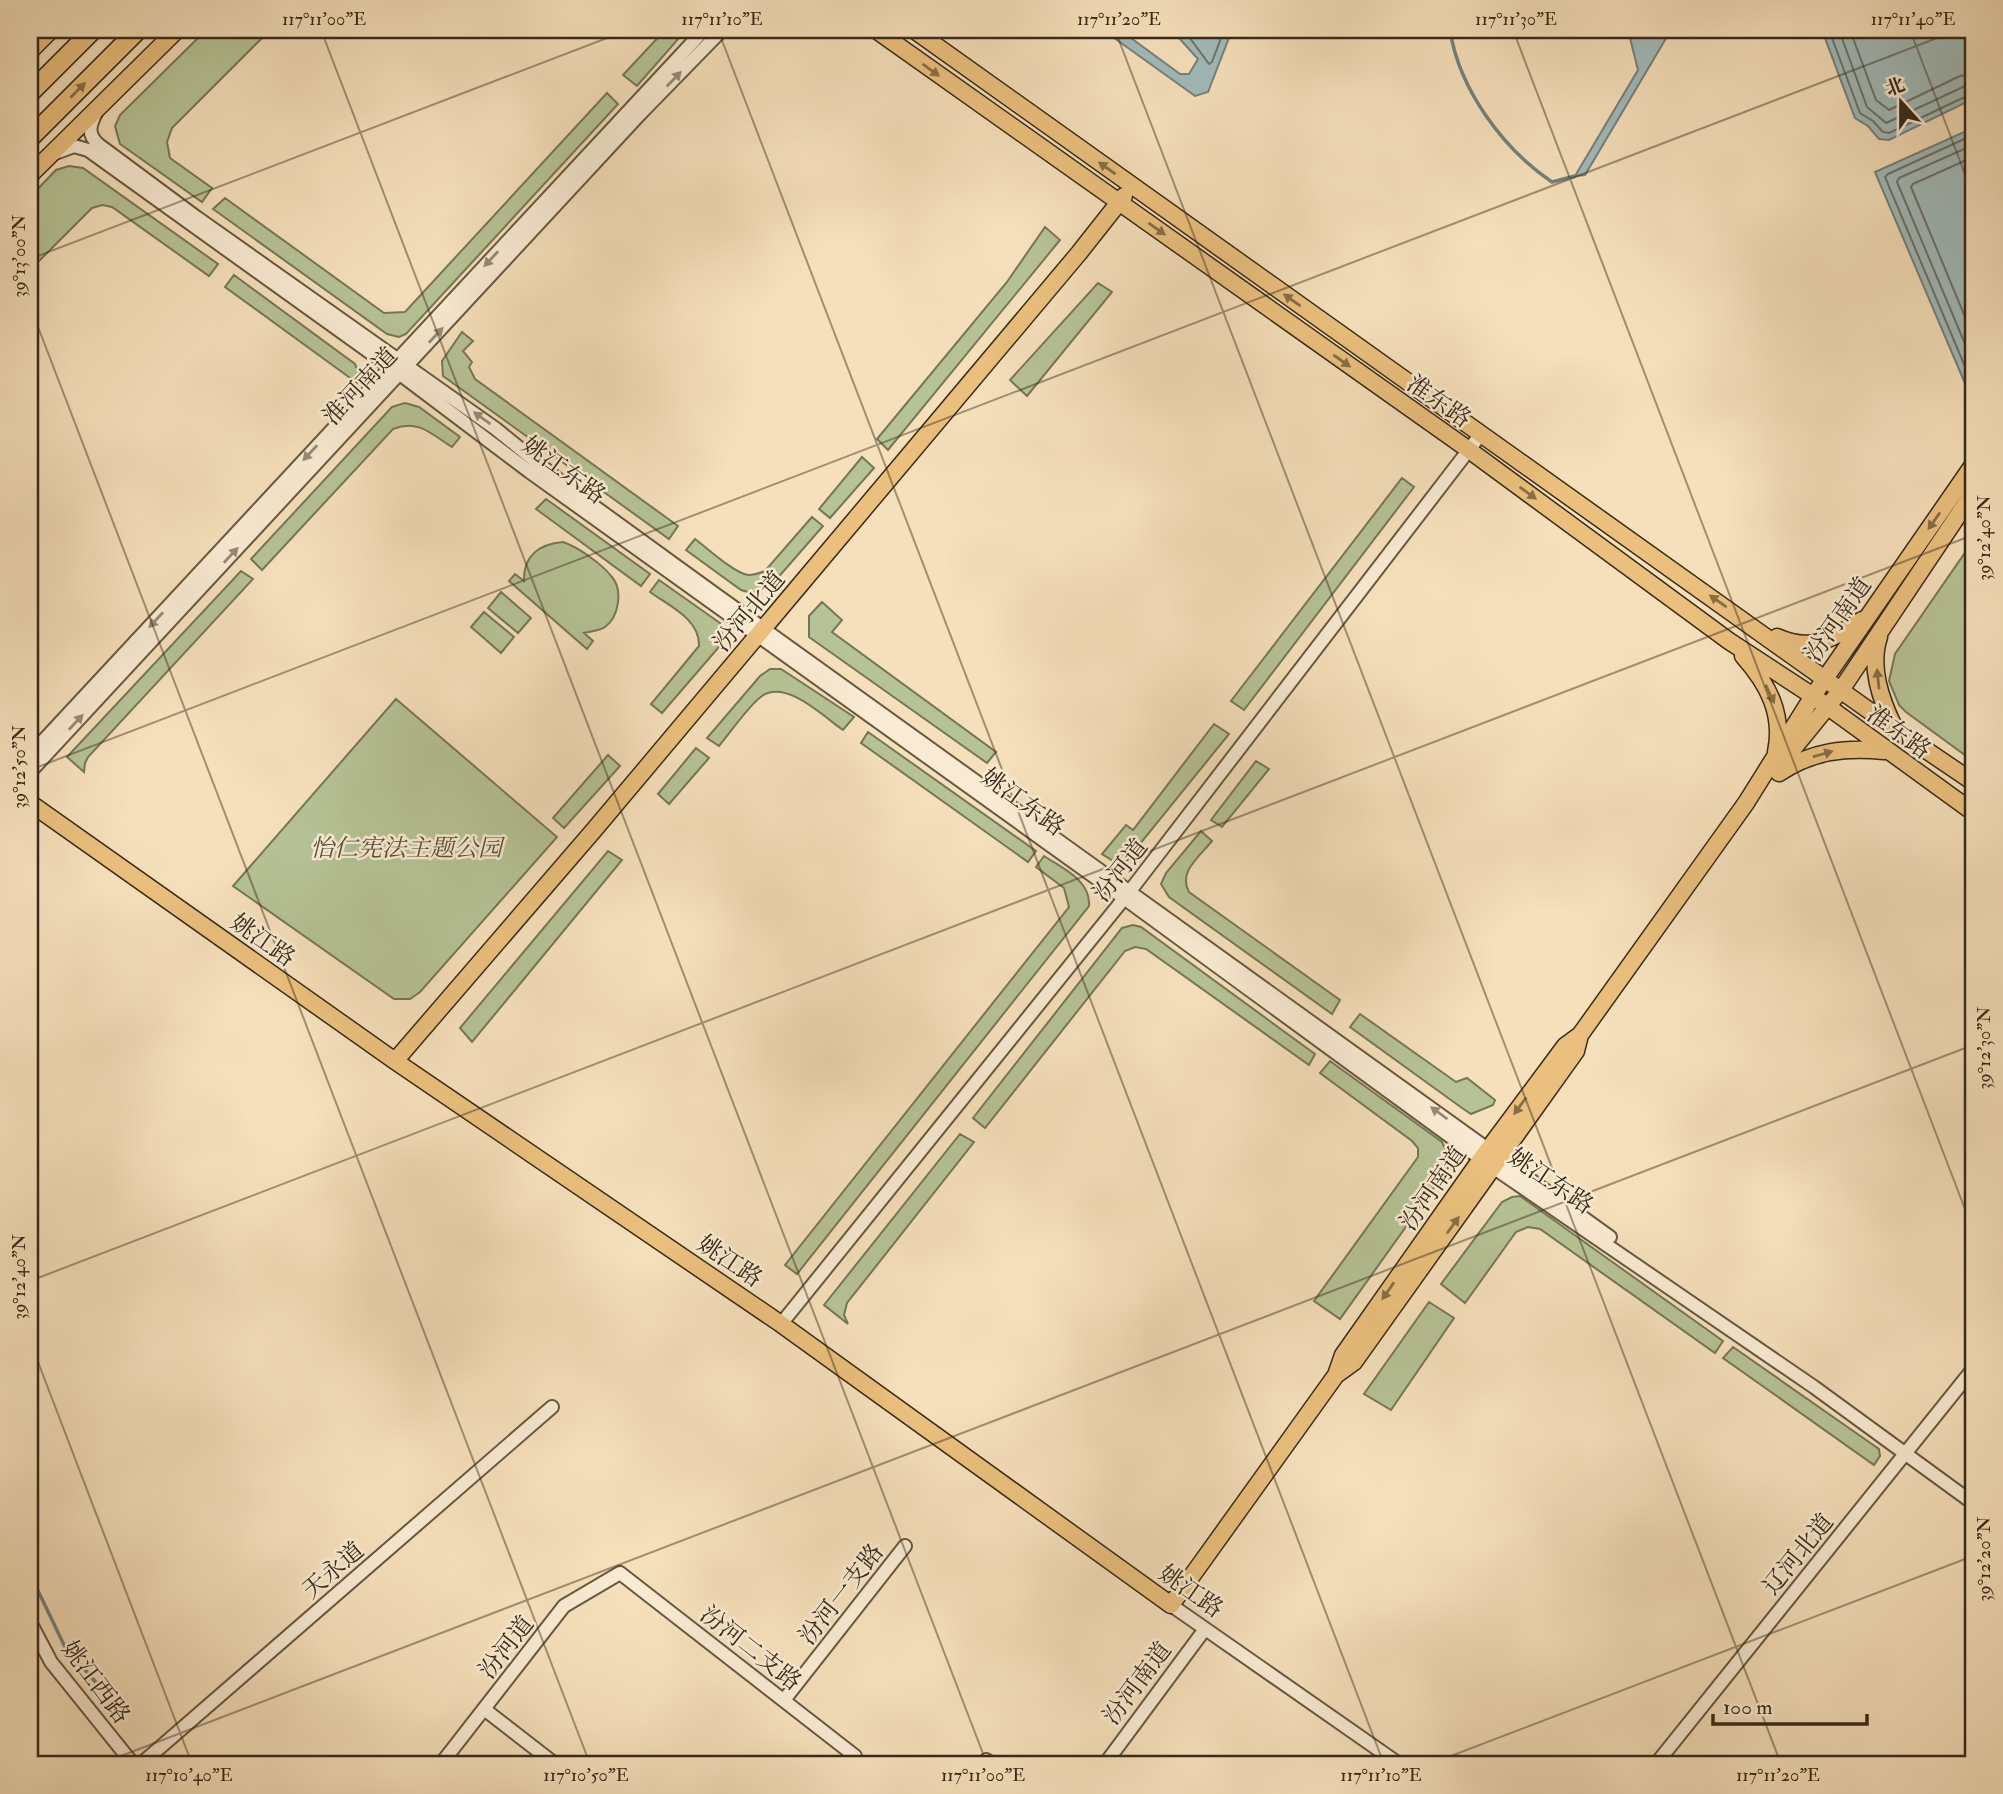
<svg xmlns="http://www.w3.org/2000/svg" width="2003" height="1794" viewBox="0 0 2003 1794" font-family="'IM FELL Double Pica','Noto Serif SC',serif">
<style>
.green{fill:#b6c396;stroke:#767657;stroke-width:2}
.water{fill:#a1bbbb;stroke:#77817a;stroke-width:2}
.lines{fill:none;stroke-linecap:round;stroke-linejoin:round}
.shore{stroke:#6c726a;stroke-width:2}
.stream{stroke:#77817a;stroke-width:3.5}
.minor-casing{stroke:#675841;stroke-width:16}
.major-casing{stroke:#372a18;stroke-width:19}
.highway-casing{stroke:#372a18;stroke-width:21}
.minor{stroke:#f9ebd3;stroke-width:12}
.major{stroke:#ebc07e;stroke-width:16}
.highway{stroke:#ebc07e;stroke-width:18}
.oneway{fill:#886e46}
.oneway2{fill:#988a76}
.ticks{fill:none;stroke:#372a18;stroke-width:2;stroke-opacity:0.45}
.labels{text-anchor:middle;stroke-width:5;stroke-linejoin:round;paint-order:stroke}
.street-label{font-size:24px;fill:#372a18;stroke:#f9ebd3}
.park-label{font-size:24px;font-style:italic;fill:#575038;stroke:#f9ebd3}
.neatline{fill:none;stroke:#372a18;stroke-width:2.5}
.ticks-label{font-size:18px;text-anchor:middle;fill:#372a18}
</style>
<rect width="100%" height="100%" fill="#f6e0bc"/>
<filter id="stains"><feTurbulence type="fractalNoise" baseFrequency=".00286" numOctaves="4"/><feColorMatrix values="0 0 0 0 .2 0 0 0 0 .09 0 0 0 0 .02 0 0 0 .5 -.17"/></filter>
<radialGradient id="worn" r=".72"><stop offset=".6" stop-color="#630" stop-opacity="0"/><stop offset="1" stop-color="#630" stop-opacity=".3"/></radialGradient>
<!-- green -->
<path class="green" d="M206,30h64l-98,98 -5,14 3,16 42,30 -10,14 -82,-58 -5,-18 5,-11z
M665,30h21l-49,56 -14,-11z
M607,93l11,11 -212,230 -7,3 -12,-3 -174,-125 12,-11 159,115 21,-1z
M69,166l14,2 135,96 -9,12 -97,-69 -10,-2 -10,3 -62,62v-73l26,-27z
M1045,227l15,13 -172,210 -11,-11 130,-157z
M234,275l121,89 3,8 -1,11 -132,-96z
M1098,283l14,9 -85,104 -17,-16z
M462,332l11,9 -10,10 9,11 -3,5 6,12 203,147 -9,13 -226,-163 -1,-15z
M405,403l14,4 41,30 -8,10c-21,-13 -33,-28 -59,-18l-131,141 -11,-11 141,-152z
M862,457l12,11 -44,50 -11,-9z
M1402,478l12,9 -170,223 -13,-9z
M546,499l104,75 -9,12 -105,-77z
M812,517l11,9 -54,62c-11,4 -17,6 -28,2l-55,-40 9,-11c12,9 39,34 53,36 6,0 12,-2 17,-4z
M1973,541v220l-67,-49 -7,-7 -10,-24 6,-27z
M563,542c15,5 39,22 49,35 11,13 7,40 -7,50 -5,4 -14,4 -21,6l9,8 -6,8 -78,-68 6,-7 9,7c-1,-25 15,-37 39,-39z
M241,571l12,8 -165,178 -3,6 -1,9 -17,-15z
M659,580l61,43 3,16 -4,8 -57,66 -11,-9 48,-58c1,-27 -30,-40 -49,-54z
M501,592l30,26 -13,15 -30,-25z
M822,602l20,18 -10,12 164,120 -9,11 -178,-126v-21z
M484,612l30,25 -13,16 -30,-26z
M770,669h11l73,48 -11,13c-19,-13 -57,-51 -81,-34 -13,9 -32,37 -43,50l-12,-8 53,-62z
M396,699l161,138 -137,155 -10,7h-16l-161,-113z
M1214,724l15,10 -102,126 -9,4 -16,-10 24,-29 7,5z
M868,732l168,119 -8,11 -167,-119z
M696,748l13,10 -40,46 -11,-10z
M608,755l12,11 -56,62 -11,-10z
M1256,761l13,8 -47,58 -11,-7z
M1201,831l11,10c-13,16 -34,31 -23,51l151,108 -8,14 -163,-117 -8,-13 5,-11z
M608,851l14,9 -150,182 -12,-14z
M1044,856c18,12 47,24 45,50l-292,368 -12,-9 284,-358 -5,-19 -28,-21z
M1133,925l8,2 174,127 -6,11 -163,-116 -11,-2 -10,4 -140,177 -12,-10 149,-190z
M1360,1014l96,68 11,-4 28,22 -2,5 -22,9 -9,-6 -112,-81z
M1330,1061l112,81c5,10 7,15 6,26l-108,151 -26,-18 104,-144v-9l-6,-7 -92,-68z
M960,1134l14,8 -127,161 -3,12 4,9 -24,-19z
M1520,1196l203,145 -8,12 -175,-124 -12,-2 -12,5 -51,71 -24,-19 61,-82 10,-5z
M1429,1302l25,16 -63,92 -27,-16z
M1733,1347l146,102 1,7 -6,9 -151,-107z"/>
<!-- water -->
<path class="water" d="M1103,30h17l60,44h9l9,-15 -19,-21 -2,-8h55l-24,62 -13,4z
M1628,30h43l-86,145 -10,1 63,-106z
M1822,30h151v69l-84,41 -10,-1 -11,-13 -13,-8z
M1973,128v255l-6,5 -92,-216z"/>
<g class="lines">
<!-- shore -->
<path class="shore" d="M1184,30l25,34 3,-2 12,-32
M1829,30l31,83 13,8 10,11 6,1 84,-40
M1839,30l28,77 19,16 79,-37 8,-1
M1850,30l26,70 13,10 71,-34 13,-2
M1973,135l-85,39 -3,3 84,199 4,2
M1973,145l-74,33 -2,4 76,181
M1973,157l-60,27 -2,3 62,149"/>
<!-- stream -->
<path class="stream" d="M1450,30c9,59 53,119 102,152l23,-6
M30,1574l35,73 34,39"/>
<!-- minor casing -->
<g class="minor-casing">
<path id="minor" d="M97,111c-7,13 -11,23 2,34l97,72 300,212 70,57 149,108 895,643
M55,153l19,-7 14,4 312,224 130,98 594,426 357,261 333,228 159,116
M30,755l674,-725
M30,772l610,-658 82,-84
M781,1324l349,-433 351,-457
M1171,1605l228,159
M30,1622l21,40 82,102
M784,1700l121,-154
M484,1709l71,55
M986,1760l6,4
M141,1764l411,-357
M441,1764l123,-158 56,-33 235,183
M1105,1764l100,-135
M1656,1764l317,-395"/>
</g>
<!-- major casing -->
<g class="major-casing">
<path id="major" d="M876,30l593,420 260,191 84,55 160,116
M914,30l981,699 78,53
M30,51l21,-21
M30,175l147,-145
M1777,637c36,16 55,1 85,-17
M1879,637c-10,30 2,63 15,90
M1743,656c25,28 41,58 33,96
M1780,765l61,-75 132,-197
M1779,773c33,-22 67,-26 105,-22
M30,803l365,258 386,263 390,281 165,-230 18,-13 222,-311 4,-16
M395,1061l199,-231 485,-577 45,-57
M1336,1375l7,-20 138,-196 84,-113 15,-11 166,-232 67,-107 160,-231"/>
</g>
<!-- highway casing -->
<g class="highway-casing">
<path id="highway" d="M30,93l63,-63
M30,138l108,-108"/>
</g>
<!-- minor -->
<use href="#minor" class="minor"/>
<!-- major -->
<use href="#major" class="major"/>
<!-- highway -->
<use href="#highway" class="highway"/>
</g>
<!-- one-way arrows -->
<defs><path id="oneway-solid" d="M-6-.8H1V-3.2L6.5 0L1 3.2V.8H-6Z" transform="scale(1.75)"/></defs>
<g class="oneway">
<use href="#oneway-solid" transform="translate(931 70) rotate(36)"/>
<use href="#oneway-solid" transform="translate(78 90) rotate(-45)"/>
<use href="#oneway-solid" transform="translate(1107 168) rotate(-145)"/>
<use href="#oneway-solid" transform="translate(1157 229) rotate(35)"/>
<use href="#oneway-solid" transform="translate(1292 300) rotate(-145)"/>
<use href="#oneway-solid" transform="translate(1342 361) rotate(35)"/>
<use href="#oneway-solid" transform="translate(1528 493) rotate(36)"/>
<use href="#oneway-solid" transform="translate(1934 521) rotate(125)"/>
<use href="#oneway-solid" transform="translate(1718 601) rotate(-145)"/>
<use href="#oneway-solid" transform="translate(1878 679) rotate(-96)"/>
<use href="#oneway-solid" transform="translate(1770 694) rotate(65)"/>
<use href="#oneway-solid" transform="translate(1823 754) rotate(-16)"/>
<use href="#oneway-solid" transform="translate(1520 1106) rotate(126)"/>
<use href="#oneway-solid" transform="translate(1453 1225) rotate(-54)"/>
<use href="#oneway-solid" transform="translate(1388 1291) rotate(125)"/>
</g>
<g class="oneway2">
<use href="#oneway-solid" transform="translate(674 79) rotate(-46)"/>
<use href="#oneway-solid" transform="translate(491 259) rotate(133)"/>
<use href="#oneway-solid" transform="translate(436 335) rotate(-47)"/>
<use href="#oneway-solid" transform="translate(482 418) rotate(-144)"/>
<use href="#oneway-solid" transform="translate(310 453) rotate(133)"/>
<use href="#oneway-solid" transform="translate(231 555) rotate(-47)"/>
<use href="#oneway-solid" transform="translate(156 620) rotate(133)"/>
<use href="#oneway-solid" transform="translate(76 722) rotate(-47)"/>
<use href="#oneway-solid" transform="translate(1439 1113) rotate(-144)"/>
</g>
<!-- ticks -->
<path class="ticks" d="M321,30l666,1734M718,30l666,1734M1115,30l666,1734M1513,30l460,1200M1910,30l63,165M30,259l598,-229M30,306l560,1458M30,770l1928,-740M30,1281l1943,-746M30,1341l162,423M100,1764l1873,-719M1430,1764l543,-208"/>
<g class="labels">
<!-- street labels -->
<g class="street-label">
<text transform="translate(360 386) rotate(-47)" y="8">淮河南道</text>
<text transform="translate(1439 401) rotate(35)" y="8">淮东路</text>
<text transform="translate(564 470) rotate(36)" y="8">姚江东路</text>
<text transform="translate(749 611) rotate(-50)" y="8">汾河北道</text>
<text transform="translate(1838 619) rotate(-55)" y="8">汾河南道</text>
<text transform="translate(1899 732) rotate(36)" y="8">淮东路</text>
<text transform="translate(1023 802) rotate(36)" y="8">姚江东路</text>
<text transform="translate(1120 870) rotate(-52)" y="8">汾河道</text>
<text transform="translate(263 940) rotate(35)" y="8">姚江路</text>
<text transform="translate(1551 1181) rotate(34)" y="8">姚江东路</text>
<text transform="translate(1433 1188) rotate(-55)" y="8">汾河南道</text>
<text transform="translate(730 1261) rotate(34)" y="8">姚江路</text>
<text transform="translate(1798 1554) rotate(-51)" y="8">辽河北道</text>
<text transform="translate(333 1570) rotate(-41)" y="8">天永道</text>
<text transform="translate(1191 1591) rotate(35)" y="8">姚江路</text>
<text transform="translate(841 1594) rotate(-52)" y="8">汾河一支路</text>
<text transform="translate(506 1647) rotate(-52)" y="8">汾河道</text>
<text transform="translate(751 1648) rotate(38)" y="8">汾河二支路</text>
<text transform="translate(96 1682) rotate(53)" y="8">姚江西路</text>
<text transform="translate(1137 1683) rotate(-53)" y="8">汾河南道</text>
</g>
<!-- park labels -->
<g class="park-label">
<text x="406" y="856">怡仁宪法主题公园</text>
</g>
</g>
<!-- margin -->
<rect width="2003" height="1794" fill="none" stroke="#f6e0bc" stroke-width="77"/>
<!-- north arrow -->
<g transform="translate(1901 102) rotate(339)" stroke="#f9ebd3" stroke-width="5" paint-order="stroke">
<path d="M0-5L12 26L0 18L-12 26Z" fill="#372a18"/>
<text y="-10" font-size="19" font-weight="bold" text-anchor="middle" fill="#372a18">北</text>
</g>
<!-- scale -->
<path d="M1713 1714v10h154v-10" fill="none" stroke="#372a18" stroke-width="3.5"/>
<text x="1723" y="1714" font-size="21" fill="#372a18" stroke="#f9ebd3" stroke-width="5" paint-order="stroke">100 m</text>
<rect x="38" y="38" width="1927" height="1718" class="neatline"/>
<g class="ticks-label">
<text x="324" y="25">117°11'00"E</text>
<text x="722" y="25">117°11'10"E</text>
<text x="1119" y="25">117°11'20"E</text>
<text x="1516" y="25">117°11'30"E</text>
<text x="1913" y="25">117°11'40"E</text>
<text transform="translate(19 256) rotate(-90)" y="6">39°13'00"N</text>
<text transform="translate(1984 538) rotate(-90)" y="6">39°12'40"N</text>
<text transform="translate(19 767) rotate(-90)" y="6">39°12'50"N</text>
<text transform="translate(1984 1048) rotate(-90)" y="6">39°12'30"N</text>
<text transform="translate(19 1277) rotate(-90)" y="6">39°12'40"N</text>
<text transform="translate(1984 1559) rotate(-90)" y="6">39°12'20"N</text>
<text x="189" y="1781">117°10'40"E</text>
<text x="586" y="1781">117°10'50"E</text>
<text x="983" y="1781">117°11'00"E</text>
<text x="1381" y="1781">117°11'10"E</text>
<text x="1778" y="1781">117°11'20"E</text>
</g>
<rect width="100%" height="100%" filter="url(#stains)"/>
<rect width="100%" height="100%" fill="url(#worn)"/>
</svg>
